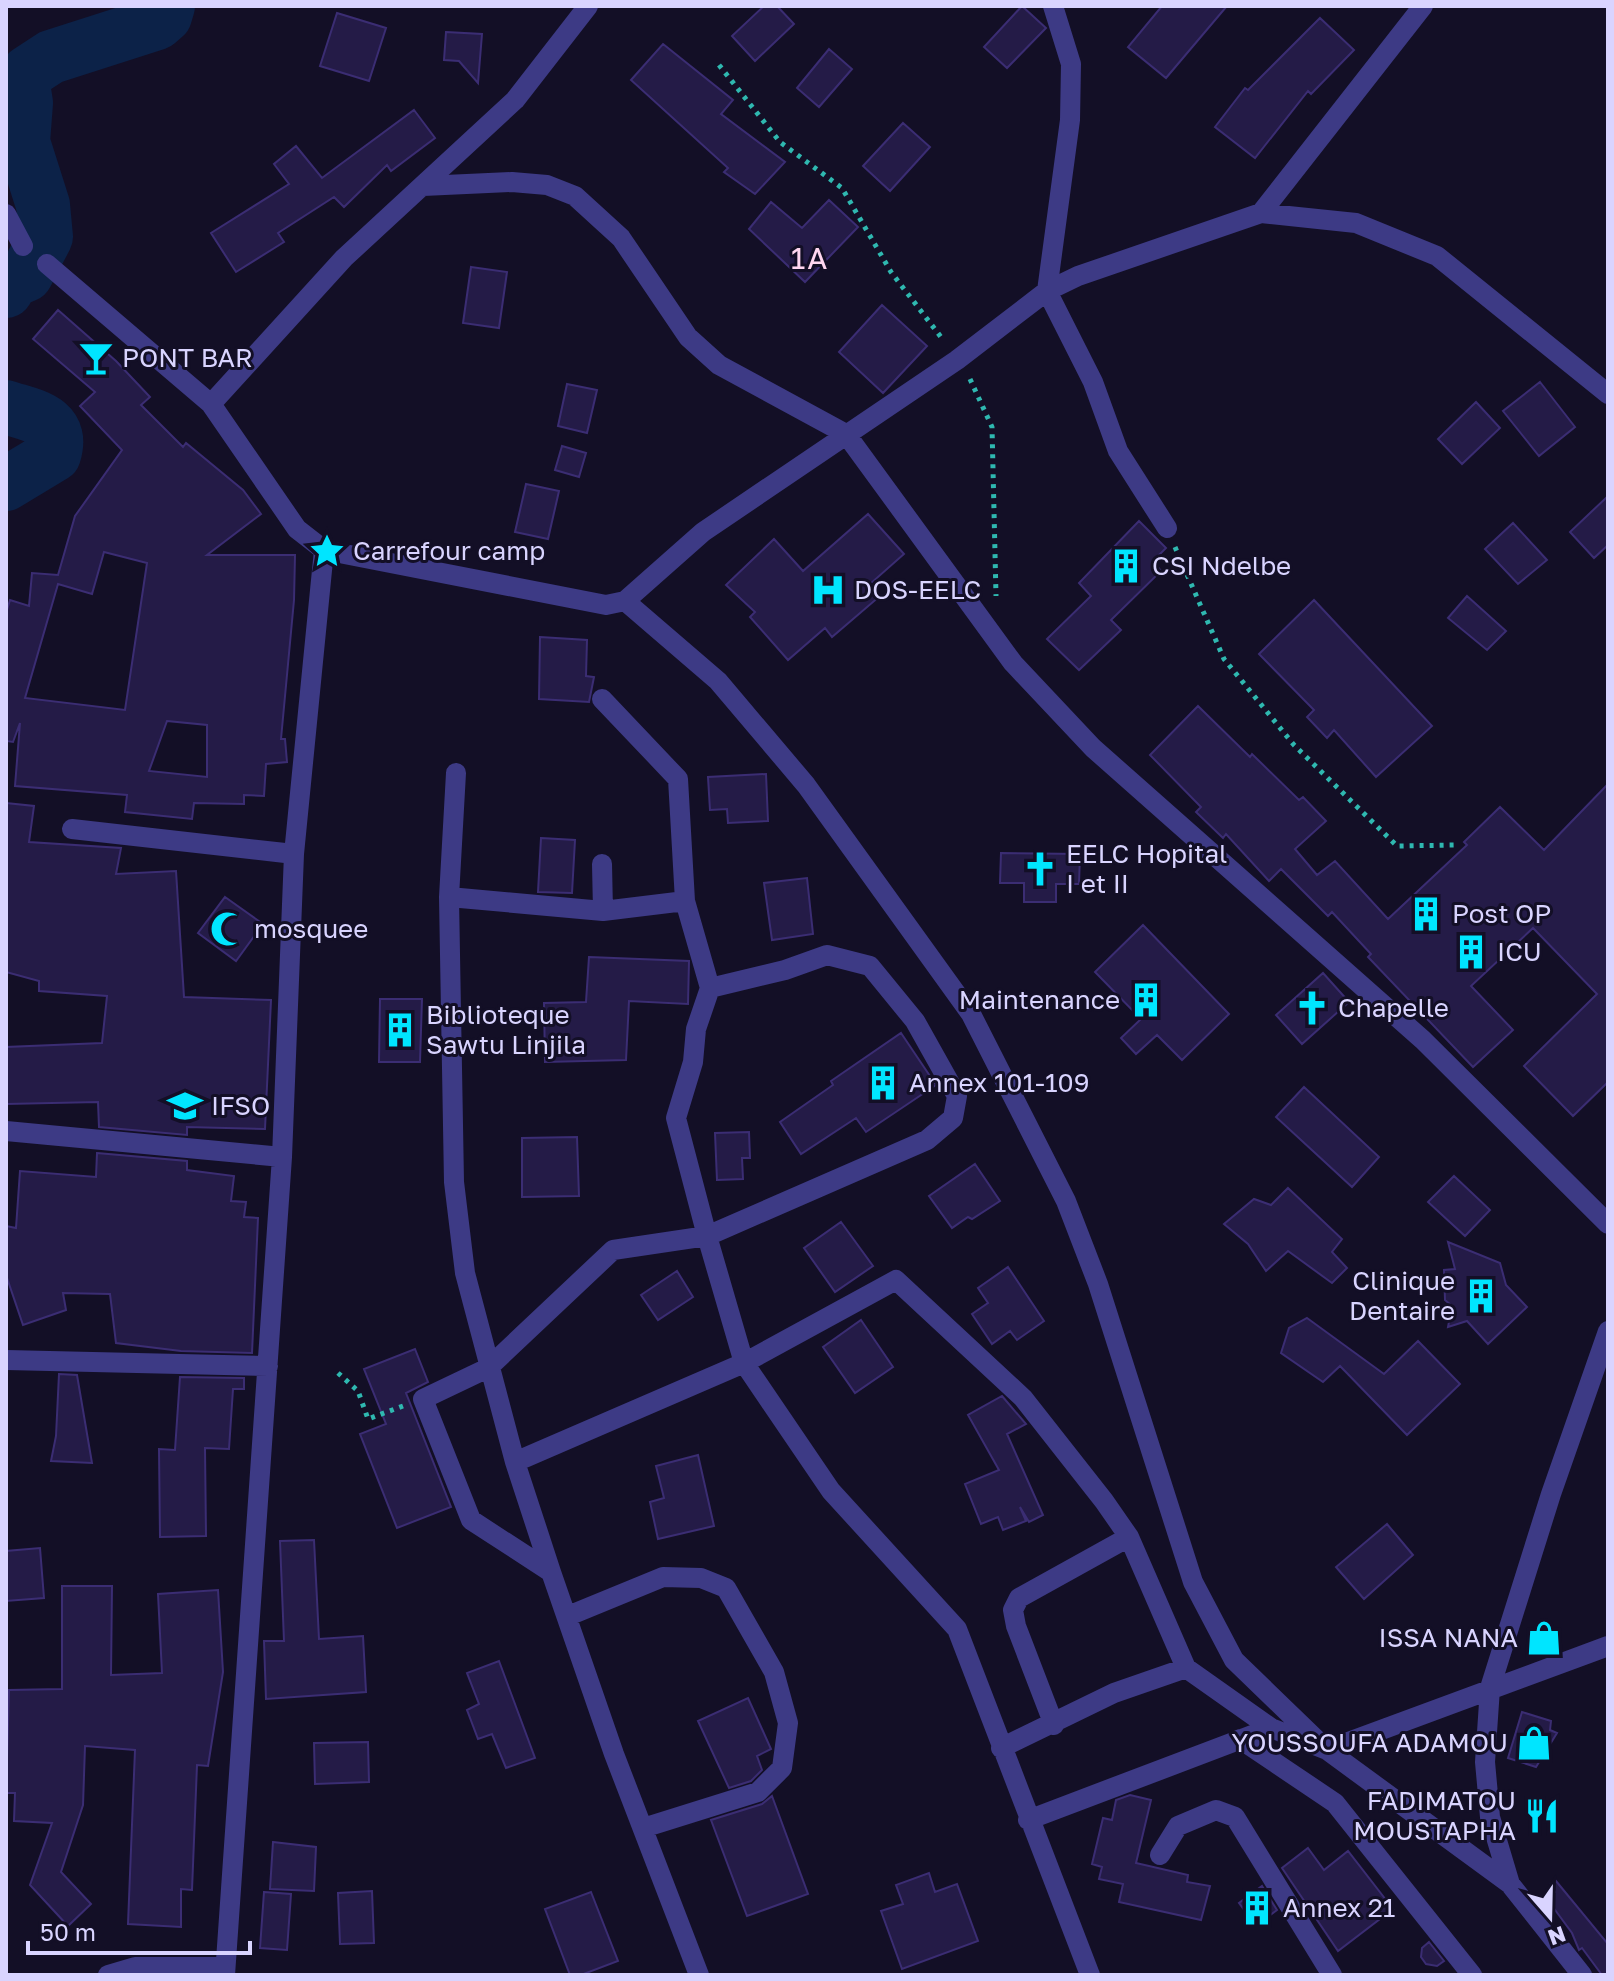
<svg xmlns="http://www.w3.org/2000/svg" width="1614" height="1981" viewBox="0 0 1614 1981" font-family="'Golos Text',sans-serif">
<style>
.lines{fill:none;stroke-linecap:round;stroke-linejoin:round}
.river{stroke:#0c2248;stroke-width:54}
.building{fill:#241b47;stroke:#3b2d73;stroke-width:2;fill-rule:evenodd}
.path{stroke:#2fb8b0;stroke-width:5;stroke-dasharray:4 6;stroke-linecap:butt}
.minor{stroke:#3d3a85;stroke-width:20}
.labels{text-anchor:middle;stroke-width:6;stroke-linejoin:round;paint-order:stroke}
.poi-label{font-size:26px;fill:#d9d4ff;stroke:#130f26;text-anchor:start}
.quarter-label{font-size:30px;letter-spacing:2px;fill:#ffd6f0;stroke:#130f26}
</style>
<rect width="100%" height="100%" fill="#130f26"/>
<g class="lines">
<!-- river -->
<path class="river" d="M6,291l6,-10 14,-6 20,-38 -3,-32 -20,-63 3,-39 -3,-19 5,-12 23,-15 106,-34 8,-7 3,-10
M6,407c22,8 60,11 48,48l-48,29"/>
</g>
<!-- building -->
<path class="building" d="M764,6h13l17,18 -39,37 -23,-25z
M1022,6l24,22 -39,40 -23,-21z
M1162,6h65l-61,72 -38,-31z
M337,13l49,15 -17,53 -49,-15z
M1320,18l34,32 -43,44 -3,-3 -53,67 -40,-31 30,-39 3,2z
M446,32l36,2 -4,49 -19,-22 -15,-1z
M663,44l70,56 -12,14 64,48 -30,32 -31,-22 4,-4 -97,-88z
M829,49l23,20 -33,38 -22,-19z
M414,110l21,28 -44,33 -4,-6 -43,42 -10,-10 -56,36 6,9 -48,30 -25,-39 78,-49 -15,-20 22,-18 26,32z
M903,123l27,24 -40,44 -27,-25z
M829,200l29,27 -53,55 -56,-53 22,-27 31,26z
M471,267l36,5 -8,56 -36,-5z
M882,305l45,41 -44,47 -44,-41z
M58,310l58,51 34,36 -9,8 42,42 3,-4 57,47 18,24 -54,41h88l-1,45 -13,139h4l2,23 -21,2 -2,32 -20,-1v9l-50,-1 -2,16 -67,-7 2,-17 -112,-9 5,-63 -7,19 -7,-1v-128l4,-13 19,6 3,-33 26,2 17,-59 47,-66 -42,-44 15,-14 -62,-53zM104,552l43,11 -22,147 -100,-12 33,-114 34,10zM167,721l40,4v52l-58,-6z
M1540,382l35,45 -36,29 -36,-45z
M567,384l30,6 -10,43 -29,-7z
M1476,402l24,26 -38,36 -24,-25z
M562,446l24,7 -7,24 -24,-7z
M526,484l33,7 -11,48 -33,-7z
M1608,496v49l-14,13 -24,-26z
M868,514l36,40 -34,30 10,12 -48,41 -7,-9 -37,32 -38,-43 5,-5 -29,-27 48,-46 29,32z
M1139,521l27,27 -13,13 8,10 -50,49 10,10 -42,40 -32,-31 44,-43 -12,-13z
M1513,523l34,37 -29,24 -33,-35z
M1467,596l39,35 -19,19 -39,-32z
M1314,600l118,126 -56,51 -42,-47 -7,8 -20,-21 7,-7 -55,-56z
M540,637l47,3 -1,36 8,1 -5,25 -50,-3z
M1198,706l52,51 2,-3 47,46 4,-3 23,24 -31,28 22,26 18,-14 53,58 79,-74 -3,-3 36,-35 44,43 64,-66v298l-35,34 -49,-50 73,-72 -64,-66 -62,58 42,44 -40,37 -105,-110 3,-3 -39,-42 -4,4 -47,-47 -12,12 -43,-47 -3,4 -27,-26 5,-5 -51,-52z
M766,774l2,47 -40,2 -1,-14 -17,1 -2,-33z
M6,803l28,3 -5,36 92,6 -5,26 60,-3 8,126 87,3 -6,129 -78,-2v8l-88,-8 -1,-25 -92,2v-57l96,-4 5,-47 -68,-5v-10l-33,-9z
M541,838l34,2 -3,53 -34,-1z
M1001,853l79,1 -1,30h-23v18h-32v-19h-24z
M807,878l6,56 -41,6 -8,-57z
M225,897l38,27 -27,37 -38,-28z
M1143,925l86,89 -47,46 -25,-25 -21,19 -15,-16 20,-19 -46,-47z
M589,957l100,4 -1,43 -59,-3 -3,59 -81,2 -1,-59 42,-1z
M1323,973l26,29 -47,42 -26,-29z
M380,999h42l-2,63h-41z
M901,1033l35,52 -70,47 -10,-14 -55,36 -21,-32 53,-37 -2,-4z
M1304,1087l75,70 -27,30 -76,-70z
M749,1132l1,26h-8l1,21 -26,1 -2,-47z
M577,1137l2,59 -57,1v-59z
M97,1153l90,8v9l47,6 -3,25 15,1 -2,15 14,1 -6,135 -71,-2 -65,-8 -6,-49 -47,-1 3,17 -43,15 -17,-50v-49l10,2 4,-57 76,6z
M975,1164l25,37 -28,18 -4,-2 -16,11 -23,-32z
M1454,1176l36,34 -25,26 -37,-34z
M1288,1188l54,51 -10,13 15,16 -15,15 -44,-32 -22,20 -18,-27 -24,-20 30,-25 17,6z
M841,1222l32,44 -38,26 -31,-44z
M1448,1242l52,21 6,22 21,22 -39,37 -21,-23 -19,6 4,-21 -7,-6 -1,-30 11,-1z
M1008,1267l36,54 -27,19 -7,-9 -18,13 -20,-30 16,-11 -10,-15z
M677,1271l16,26 -35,23 -17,-25z
M1307,1318l77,56 34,-33 42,43 -53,51 -67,-69 -17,16 -42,-29 8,-25z
M861,1320l32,47 -38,26 -32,-46z
M415,1349l13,33 -22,11 45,114 -54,21 -37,-94 26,-10 -22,-55z
M59,1374l18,1 15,88 -41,-2 5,-25z
M180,1377l64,1v11h-11l-4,60 -24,-1 1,88 -46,1 -1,-88 16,1z
M1002,1396l24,28 -19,10 36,81 -14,7 -9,-15 6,14 -23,9 -5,-13 -17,7 -16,-40 34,-14 -31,-55z
M698,1455l16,71 -56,13 -8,-37 14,-4 -8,-32z
M1387,1524l26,31 -49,44 -28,-32z
M314,1540l5,99 44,-3 3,56 -100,7 -2,-58h20l-4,-100z
M40,1548l4,50 -38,3v-50z
M62,1586h50l-1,89 51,-2 -4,-79 60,-4 5,82 -15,94 -11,-1 -5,125 -11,-1v38l-53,-3 7,-174 -50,-4 -2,59 -22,67 30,32 -23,22 -38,-41 22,-62 -38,-2 1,-28h-9l3,-103 53,-1z
M499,1661l36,97 -29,10 -14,-34 -14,5 -11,-29 12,-6 -12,-31z
M748,1698l23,51 -14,7 5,14 -11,11 -22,7 -31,-67z
M1522,1712l29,9 -1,9 7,3 -21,34 -28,-9z
M368,1742l1,40 -54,2 -1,-41z
M1130,1795l21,5 -15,63 52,12 -1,7 23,4 -9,34 -82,-18 4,-18 -24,-5 3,-12 -10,-3 11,-46 9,2 4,-20z
M772,1796l36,98 -61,22 -36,-96 51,-16z
M273,1842l43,5 -2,44 -44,-2z
M1308,1848l16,22 24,-19 45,58 -55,42 -56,-83z
M929,1873l6,19 22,-8 21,57 -76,28 -21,-58 22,-7 -7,-19z
M1556,1881l52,63v31h-6l-20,-27 -3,2 -7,-17 -25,-34 8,-7 -4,-8z
M1262,1886l15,24 -21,16 -17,-23z
M372,1891l2,52 -34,1 -2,-51z
M264,1892l27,2 -4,56 -27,-2z
M591,1892l27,69 -37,14h-11l-25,-66z
M1429,1942l15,19 -7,5 -11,-2 -5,-7 1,-9z"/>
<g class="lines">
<!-- path -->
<path class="path" d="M719,65l61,77 62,46 49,84 53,69
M970,379l22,48 4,169
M1175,547l49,112 70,86 103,101 59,-1
M338,1373l20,18 10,28 35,-13"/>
<!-- minor -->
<path class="minor" d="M1053,6l18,58 -1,56 -23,171 46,91 25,69 49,77
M423,186l89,-4 35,3 28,11 46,42 67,99 31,28 127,69 167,229 80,85 330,292 185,184
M1261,213l162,-207
M6,214l17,32
M47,264l164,140 86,125 27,21 282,55 19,-4 93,80 88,104 165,229 95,187 32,83 95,298 41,78 93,90 183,134 72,91
M211,404l133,-146 171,-158 73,-94
M625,601l78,-69 254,-172 90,-69 31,-15 183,-63 95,10 81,33 171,138
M602,699l76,80 7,122
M456,773l-7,124 5,285 11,91 50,189 36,110 63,182 85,221
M72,829l222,25
M602,864l1,47 82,-10 25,87
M449,897l154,14
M6,1131l276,26
M6,1360l262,6
M515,1462l229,-99 87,128 126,138 133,346
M551,1572l-80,-52 -48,-121 65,-31 125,-118 94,-14 -31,-118 17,-56 3,-33 14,-41 75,-18 42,-15 43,11 45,55 42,75 -4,22 -26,22 -220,96 37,127 152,-83 127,118 81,103 25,36 57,131
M568,1616l95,-39 38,1 25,10 48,84 14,51 -6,45 -24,24 -115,36
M1054,1725l-38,-99 -3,-16 6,-12 110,-61
M1240,1739l95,64 137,172
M1001,1748l113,-55 72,-25 85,60 56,22 281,-104
M1028,1820l224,-85
M1160,1855l18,-29 38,-16 19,7 97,158
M1510,1884l-20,-67 -5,-55 5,-74 61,-194 57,-163
M108,1975l27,-8h89
M225,1975l57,-818 12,-303 30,-304"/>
</g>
<!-- icons -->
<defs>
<g id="bar-bare" transform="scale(2.76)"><path d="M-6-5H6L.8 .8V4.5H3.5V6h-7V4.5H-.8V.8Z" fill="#00e5ff" stroke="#130f26" stroke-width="2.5" paint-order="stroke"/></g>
<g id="sight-bare" transform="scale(2.76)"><path d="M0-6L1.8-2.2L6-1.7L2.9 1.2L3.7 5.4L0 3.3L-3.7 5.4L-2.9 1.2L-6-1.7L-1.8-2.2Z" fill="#00e5ff" stroke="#130f26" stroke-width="2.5" paint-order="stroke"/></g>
<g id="building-bare" transform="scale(2.76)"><path d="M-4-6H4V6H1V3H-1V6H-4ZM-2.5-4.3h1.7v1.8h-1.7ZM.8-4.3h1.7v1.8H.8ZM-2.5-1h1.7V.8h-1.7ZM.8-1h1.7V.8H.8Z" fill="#00e5ff" stroke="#130f26" stroke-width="2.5" paint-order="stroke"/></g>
<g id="hospital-bare" transform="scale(2.76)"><path d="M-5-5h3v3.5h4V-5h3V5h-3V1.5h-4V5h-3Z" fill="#00e5ff" stroke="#130f26" stroke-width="2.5" paint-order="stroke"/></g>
<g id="church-bare" transform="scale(2.76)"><path d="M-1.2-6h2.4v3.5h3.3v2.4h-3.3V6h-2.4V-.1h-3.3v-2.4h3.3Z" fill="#00e5ff" stroke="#130f26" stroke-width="2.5" paint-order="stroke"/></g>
<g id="mosque-bare" transform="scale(2.76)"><path d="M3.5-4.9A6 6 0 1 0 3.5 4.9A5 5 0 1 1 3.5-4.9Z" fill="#00e5ff" stroke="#130f26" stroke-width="2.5" paint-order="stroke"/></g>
<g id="university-bare" transform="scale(2.76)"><path d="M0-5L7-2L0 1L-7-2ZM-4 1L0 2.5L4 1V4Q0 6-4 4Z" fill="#00e5ff" stroke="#130f26" stroke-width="2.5" paint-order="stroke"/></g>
<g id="shop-bare" transform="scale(2.76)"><path d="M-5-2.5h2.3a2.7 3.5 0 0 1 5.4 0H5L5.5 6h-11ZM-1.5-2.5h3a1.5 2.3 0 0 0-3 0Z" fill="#00e5ff" stroke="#130f26" stroke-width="2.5" paint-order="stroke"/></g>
<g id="restaurant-bare" transform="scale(2.76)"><path d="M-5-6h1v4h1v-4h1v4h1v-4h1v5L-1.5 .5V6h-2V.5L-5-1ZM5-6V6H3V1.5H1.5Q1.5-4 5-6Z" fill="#00e5ff" stroke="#130f26" stroke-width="2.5" paint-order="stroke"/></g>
</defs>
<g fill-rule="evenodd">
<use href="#bar-bare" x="96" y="358"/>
<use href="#sight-bare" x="327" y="551"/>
<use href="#building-bare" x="1126" y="566"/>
<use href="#hospital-bare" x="828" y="590"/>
<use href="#church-bare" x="1040" y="869"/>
<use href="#building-bare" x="1426" y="914"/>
<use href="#mosque-bare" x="228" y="929"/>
<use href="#building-bare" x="1471" y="952"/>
<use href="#building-bare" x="1146" y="1000"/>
<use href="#church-bare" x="1312" y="1008"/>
<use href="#building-bare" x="400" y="1030"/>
<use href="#building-bare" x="883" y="1083"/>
<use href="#university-bare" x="185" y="1106"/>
<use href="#building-bare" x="1481" y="1296"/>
<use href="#shop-bare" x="1544" y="1638"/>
<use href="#shop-bare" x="1534" y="1743"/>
<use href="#restaurant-bare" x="1542" y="1816"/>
<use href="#building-bare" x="1257" y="1908"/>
</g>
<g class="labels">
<!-- poi labels -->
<g class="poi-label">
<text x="122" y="367">PONT BAR</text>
<text x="353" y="560">Carrefour camp</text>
<text x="1152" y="575">CSI Ndelbe</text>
<text x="854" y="599">DOS-EELC</text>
<text x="1066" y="863">EELC Hopital<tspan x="1066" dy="30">I et II</tspan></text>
<text x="1452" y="923">Post OP</text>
<text x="254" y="938">mosquee</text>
<text x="1497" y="961">ICU</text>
<text x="1120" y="1009" text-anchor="end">Maintenance</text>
<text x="1338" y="1017">Chapelle</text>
<text x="426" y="1024">Biblioteque<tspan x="426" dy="30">Sawtu Linjila</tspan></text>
<text x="909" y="1092">Annex 101-109</text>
<text x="211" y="1115">IFSO</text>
<text x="1455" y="1290" text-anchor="end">Clinique<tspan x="1455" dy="30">Dentaire</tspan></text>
<text x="1518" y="1647" text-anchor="end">ISSA NANA</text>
<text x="1508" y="1752" text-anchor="end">YOUSSOUFA ADAMOU</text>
<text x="1516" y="1810" text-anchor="end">FADIMATOU<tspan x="1516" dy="30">MOUSTAPHA</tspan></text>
<text x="1283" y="1917">Annex 21</text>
</g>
<!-- quarter labels -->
<g class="quarter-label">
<text x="810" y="269">1A</text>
</g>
</g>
<!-- border -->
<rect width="1614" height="1981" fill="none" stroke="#d9d4ff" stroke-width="16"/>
<!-- north arrow -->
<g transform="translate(1550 1917) rotate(160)" stroke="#130f26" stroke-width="6" paint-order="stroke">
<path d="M0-6L14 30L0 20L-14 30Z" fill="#d9d4ff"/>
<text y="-12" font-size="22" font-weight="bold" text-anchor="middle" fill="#d9d4ff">N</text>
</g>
<!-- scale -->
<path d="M28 1941v12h222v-12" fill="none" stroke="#d9d4ff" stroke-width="4"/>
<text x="40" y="1941" font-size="24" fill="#d9d4ff" stroke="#130f26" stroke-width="6" paint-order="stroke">50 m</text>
</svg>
